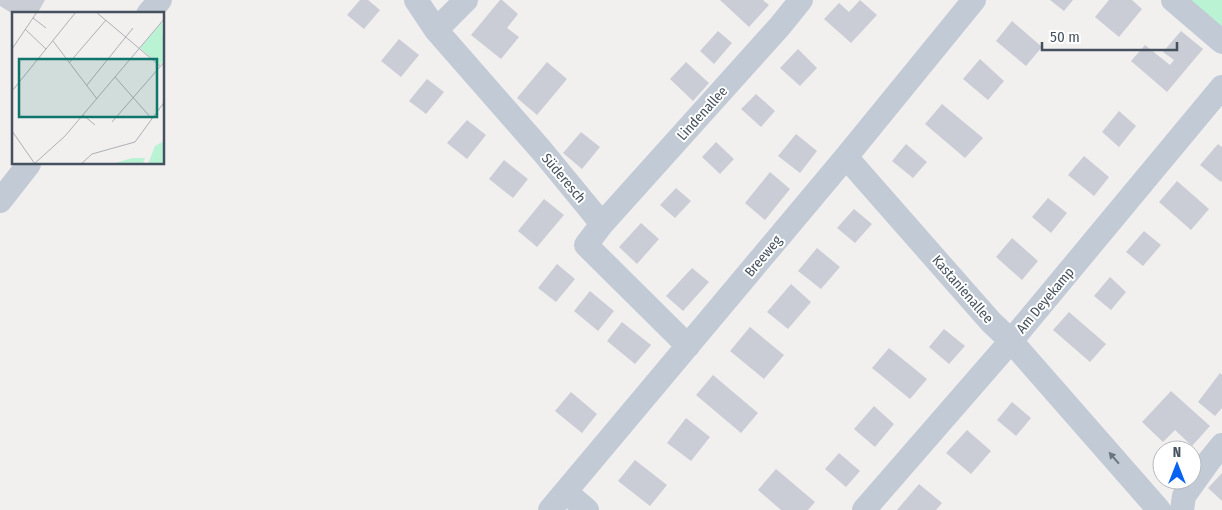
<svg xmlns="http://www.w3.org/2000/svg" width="1222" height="510" viewBox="0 0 1222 510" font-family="'Fira Sans Condensed',sans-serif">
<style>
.green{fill:#b9f3d3}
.building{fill:#cacdd5}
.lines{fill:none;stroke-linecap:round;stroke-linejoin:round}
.minor{stroke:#c1cad5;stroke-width:24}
.oneway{fill:#6a7582}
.labels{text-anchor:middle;stroke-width:4;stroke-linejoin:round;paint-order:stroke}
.street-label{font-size:14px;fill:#45515e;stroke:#fff}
.inset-road{fill:none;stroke:#adb0b5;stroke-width:1}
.view{fill:#0f766e;fill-opacity:0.15;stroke:#0f766e;stroke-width:2.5}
.inset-edge{fill:none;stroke:#45515e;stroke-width:2.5}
</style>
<rect width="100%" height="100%" fill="#f2efef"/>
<!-- green -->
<path class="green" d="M1187,0h35v29z"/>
<!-- building -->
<path class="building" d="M0,0h45l-8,14h-24l-13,-8z
M360,0h8l12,10 -16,19 -17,-14z
M500,0h2l16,14 -11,14 12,9 -18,22 -30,-24z
M720,0h43l6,5 -20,22z
M860,0l17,15 -26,28 -27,-24 15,-16 10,9z
M1050,0h23l-9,11z
M1109,0h23l10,9 -23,28 -24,-20z
M1012,21l30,26 -16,19 -30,-25z
M718,31l14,12 -18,21 -14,-13z
M1181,31l22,18 -36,43 -36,-31 14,-16 25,20 4,-5 -11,-8z
M399,39l20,16 -18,22 -20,-16z
M798,49l19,19 -17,18 -20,-18z
M980,59l24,22 -16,19 -25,-21z
M547,62l20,17 -30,36 -20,-17z
M686,62l23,21 -16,18 -23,-22z
M427,79l17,13 -18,22 -17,-13z
M756,94l19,17 -14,16 -20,-18z
M942,104l41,34 -18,20 -40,-34z
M1119,111l17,15 -17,21 -17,-15z
M467,120l19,15 -19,24 -20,-16z
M581,132l19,15 -18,22 -19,-16z
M796,134l21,17 -17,22 -22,-17z
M716,142l18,17 -14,15 -18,-17z
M906,144l21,18 -14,16 -21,-17z
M1218,144l4,3v33l-1,2 -21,-17z
M1084,156l25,21 -15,19 -26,-21z
M504,160l24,19 -15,19 -24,-19z
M770,172l20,17 -25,31 -20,-17z
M1177,181l32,28 -18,21 -32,-28z
M676,188l15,13 -16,17 -15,-13z
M1048,198l19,15 -16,20 -19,-16z
M544,199l20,16 -27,32 -19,-16z
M854,209l18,15 -17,19 -18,-15z
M641,223l18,16 -22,25 -18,-17z
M1144,231l17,14 -18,21 -17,-14z
M1012,238l26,23 -16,19 -26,-23z
M817,248l23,19 -19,22 -23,-18z
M557,264l18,15 -19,23 -18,-14z
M692,268l17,14 -26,29 -17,-15z
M1110,277l16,15 -15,18 -17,-14z
M791,284l20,18 -23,27 -21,-17z
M590,291l24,20 -16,20 -24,-20z
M1069,312l37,32 -16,18 -37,-32z
M622,322l29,23 -16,19 -28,-23z
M750,327l34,28 -20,24 -34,-28z
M944,329l21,17 -16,18 -20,-17z
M889,348l38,31 -17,20 -38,-31z
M1220,373l2,2v33l-7,8 -17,-14z
M713,375l45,38 -17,20 -45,-38z
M1171,391l39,35 -18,20 -17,-16 -12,12 -21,-20z
M571,392l26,22 -15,19 -27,-22z
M1012,402l19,16 -15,18 -19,-16z
M874,406l20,18 -19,23 -21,-18z
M686,418l24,19 -19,24 -24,-18z
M967,430l24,21 -20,23 -25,-21z
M839,453l21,18 -14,16 -21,-18z
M635,460l32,25 -17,21 -32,-25z
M776,469l39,33 -7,8h-27l-23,-20z
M1222,473v28l-14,-13z
M919,484l23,19 -6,7h-39z"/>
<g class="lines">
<!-- minor -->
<path class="minor" d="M416,0l20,30 106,121 60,73 -16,21 102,101
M1173,0l49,42
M148,14l12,-14
M436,30l30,-30
M846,157l145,165 20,19 148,169
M0,201l29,-37
M602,224l178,-198 21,-26
M566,492l21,18
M550,510l296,-353 128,-157
M864,510l147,-169 211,-254
M1182,510l2,-14 25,-35 13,-16"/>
</g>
<!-- one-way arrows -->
<defs><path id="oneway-solid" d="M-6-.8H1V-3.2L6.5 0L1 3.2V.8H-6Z" transform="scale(1.25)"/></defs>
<use class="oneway" href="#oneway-solid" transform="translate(1114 458) rotate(-131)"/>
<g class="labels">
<!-- street labels -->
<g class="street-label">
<text transform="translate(702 113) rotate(-48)" y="5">Lindenallee</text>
<text transform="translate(564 178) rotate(50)" y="5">Süderesch</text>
<text transform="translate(763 256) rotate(-50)" y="5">Breeweg</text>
<text transform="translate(963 289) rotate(49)" y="5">Kastanienallee</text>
<text transform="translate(1045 300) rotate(-50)" y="5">Am Deyekamp</text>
</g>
</g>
<!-- overview -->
<g transform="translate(12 12)">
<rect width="152" height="152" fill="#f2efef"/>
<path d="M150,10l2,37 -4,6 -20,-17zM152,129v23h-16l7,-18zM120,146h13l-2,6h-31z" fill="#b9f3d3"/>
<path class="inset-road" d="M84,0l64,54M21,6l13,10M13,17l21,20M41,29l44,58M0,37l25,-37M57,51l37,-43M103,65l37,42M75,73l46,-57M0,79l64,-79M71,103l12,10M100,110l53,-61M0,119l23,33M22,152l31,-28 100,-118M69,152l11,-10 43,-12 30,-41"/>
<path class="view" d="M7,47h138v58h-138z"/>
<rect width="152" height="152" class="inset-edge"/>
</g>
<!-- north arrow -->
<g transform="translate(1177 465)"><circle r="24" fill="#ffffff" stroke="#b5b9bf"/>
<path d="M0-4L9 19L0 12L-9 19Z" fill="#0962f1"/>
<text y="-8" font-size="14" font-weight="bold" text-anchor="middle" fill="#45515e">N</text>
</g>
<!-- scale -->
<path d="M1042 42v8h135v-8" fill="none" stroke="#45515e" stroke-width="2.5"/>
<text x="1050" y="42" font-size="15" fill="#45515e" stroke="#ffffff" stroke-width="4" paint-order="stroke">50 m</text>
</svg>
